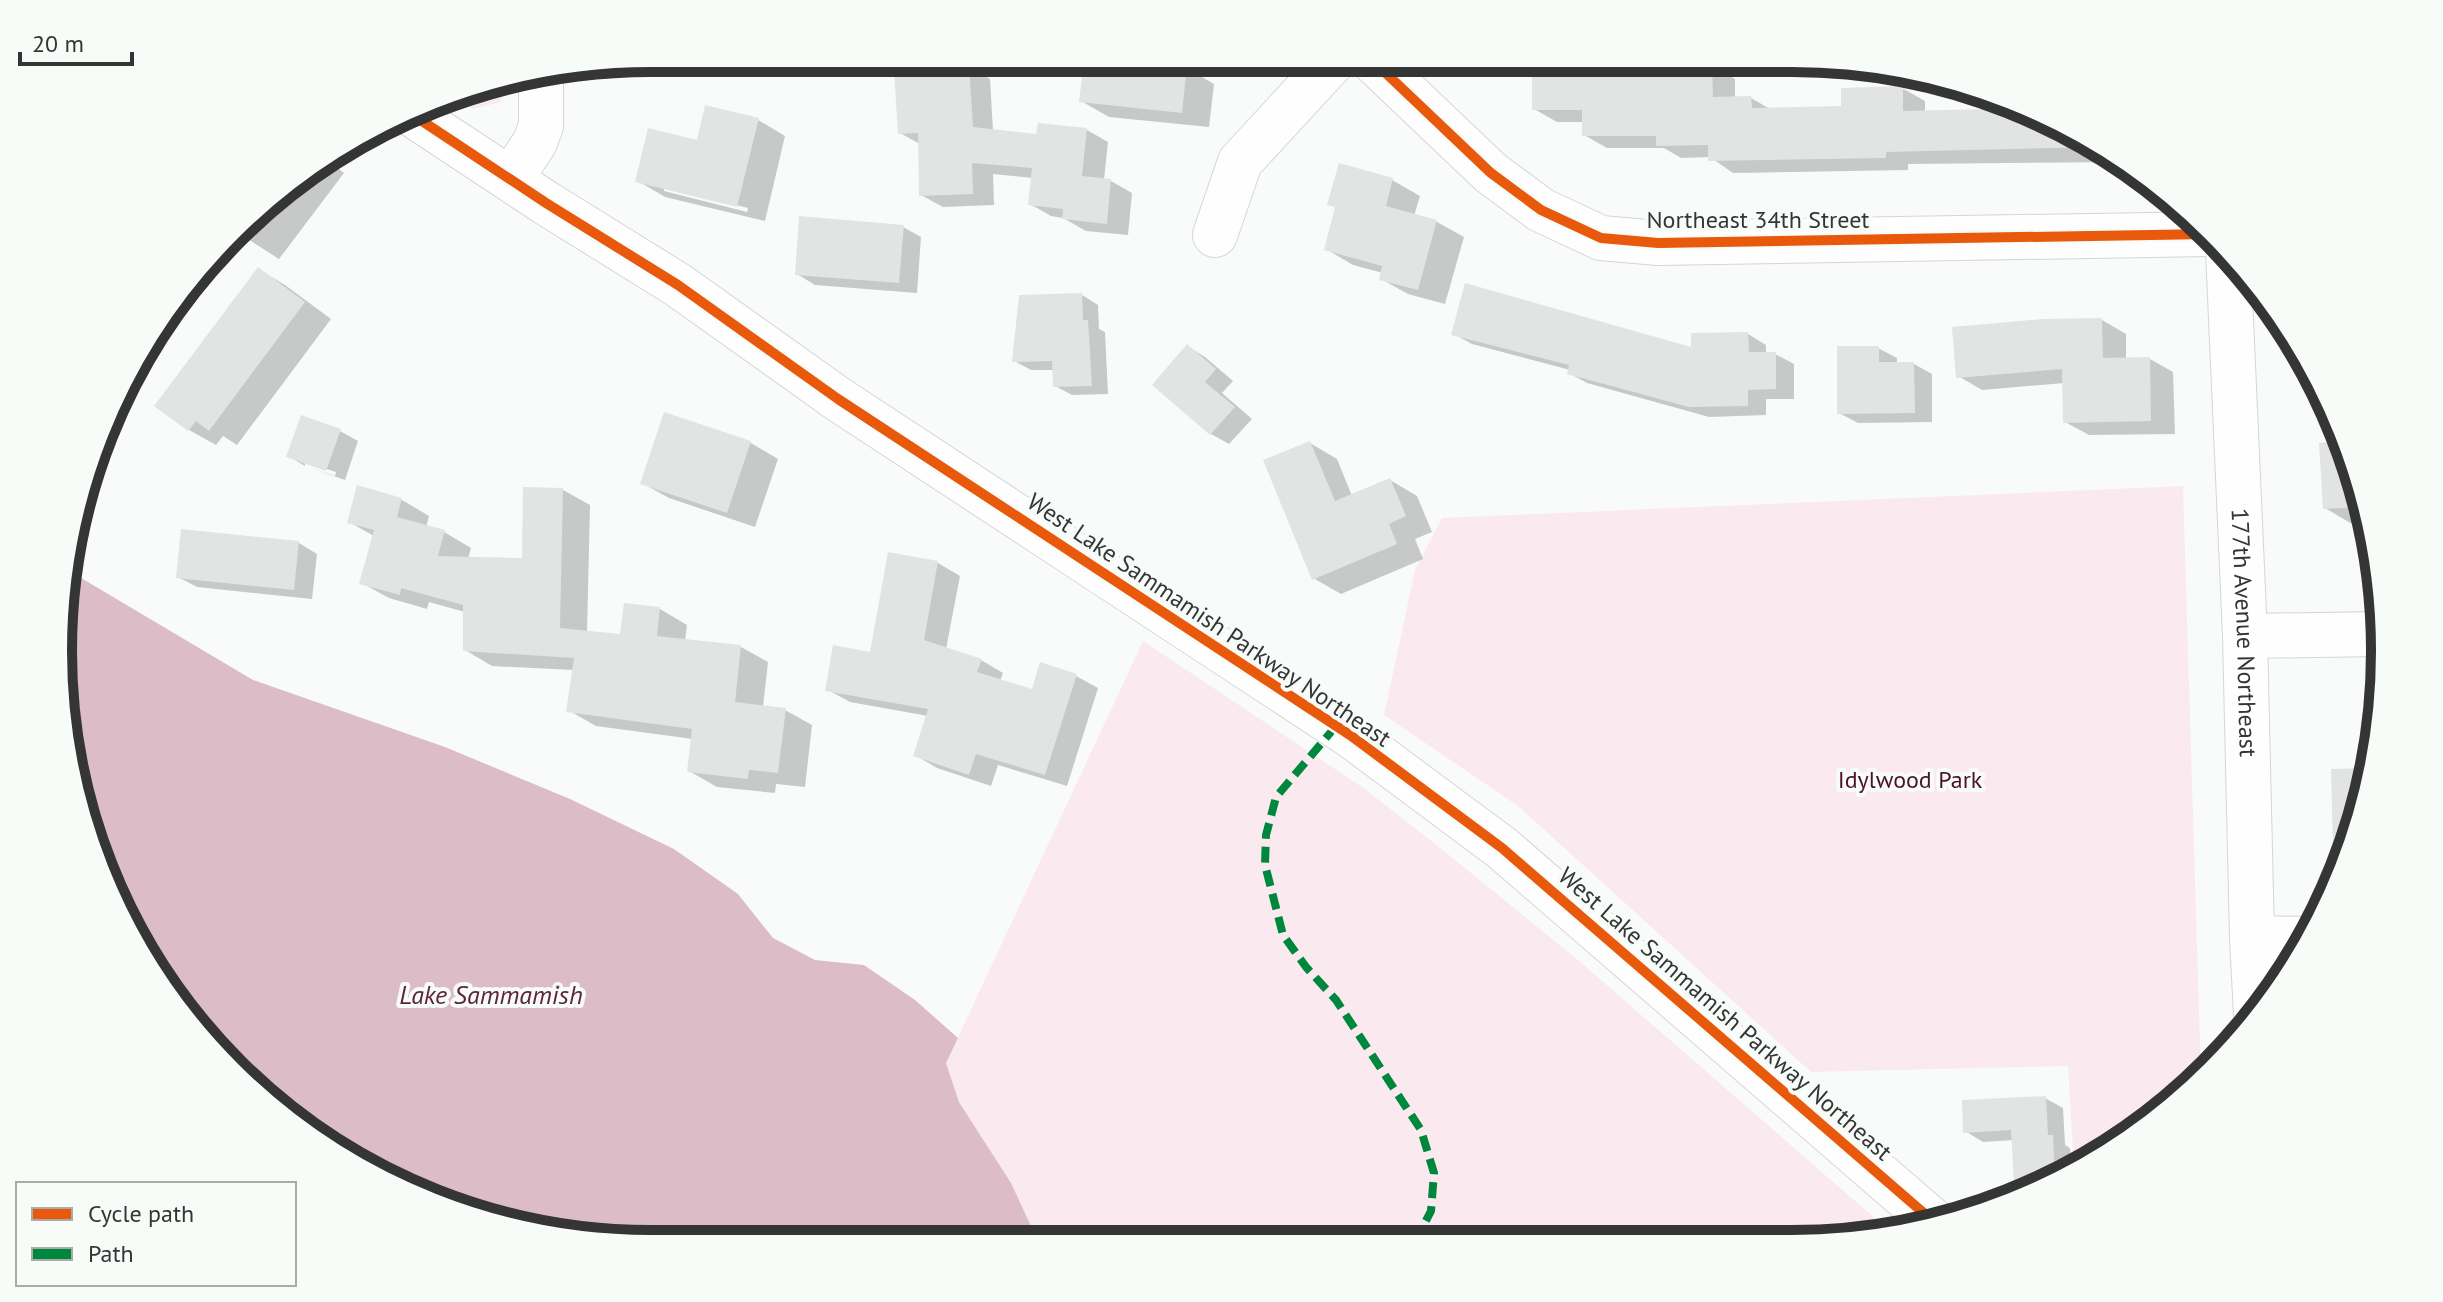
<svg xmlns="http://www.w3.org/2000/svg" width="2443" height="1302" viewBox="0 0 2443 1302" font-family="'PT Sans',sans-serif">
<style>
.green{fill:#faeaf0}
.water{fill:#dcbdc7}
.shadow{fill:#0003;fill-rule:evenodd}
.building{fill:#e2e3e3}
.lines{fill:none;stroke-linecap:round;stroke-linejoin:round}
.minor-casing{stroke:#d4d6d5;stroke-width:46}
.major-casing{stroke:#d4d6d5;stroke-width:46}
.minor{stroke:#fefefe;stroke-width:44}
.major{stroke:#fefefe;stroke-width:44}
.quiet{stroke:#00873e;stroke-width:8;stroke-dasharray:16 8;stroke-linecap:butt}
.cycleway-casing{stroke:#f8fcf9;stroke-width:15}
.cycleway{stroke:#e8590c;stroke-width:10}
.labels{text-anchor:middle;stroke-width:8;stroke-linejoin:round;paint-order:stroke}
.street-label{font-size:24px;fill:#343534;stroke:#f8fcf9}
.park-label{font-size:24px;fill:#4a122b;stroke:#f8fcf9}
.water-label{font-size:26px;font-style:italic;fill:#5c233b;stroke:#f8fcf9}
.rim{fill:none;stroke:#343534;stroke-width:10}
</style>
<rect width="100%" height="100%" fill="#f9fbfa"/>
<!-- green -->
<path class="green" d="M502,83l-1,19 -28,7 -22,-15 9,-4z
M2183,486l18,590 -48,46 -79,45 -6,-101 -257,6 -293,-266 -134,-91 31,-145 27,-52z
M1143,641l222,148 79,62 134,109 314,273 -22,6 -832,2 -27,-58 -52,-81 -13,-39z"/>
<!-- water -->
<path class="water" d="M71,572l182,108 192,67 125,52 104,50 64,45 35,44 42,22 49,5 51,35 43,38 -12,25 13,39 52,81 27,58 -425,2 -115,-19 -110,-41 -157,-113 -73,-90 -55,-102 -44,-188z"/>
<!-- shadow -->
<path class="shadow" d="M895,58h64v10l9,-1 22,12 3,52 45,5 49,-6 21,12 -4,38 7,1 21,12 -4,42 -42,-4 -23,-13 -12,-2 -21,-12 3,-26 -40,-4 1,31 -51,2 -22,-12 -1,-51 -20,-11z
M1086,58l91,1 -1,8 11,1 27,16 -5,43 -100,-10 -28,-16z
M1622,63l9,5 81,-2 23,13v20l16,-1 19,11 73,-1 59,-20 23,13v11l130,7 68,43 -215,2v6l-175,3 -23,-16 -29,1 -17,-10h-57l-23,-13v-13h-27l-23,-13z
M758,120l27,16 -20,85 -100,-24 -27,-16 60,-39zM664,187l84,21 -1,4 -83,-21z
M328,160l16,13 -65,86 -39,-25 50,-53z
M1392,180l28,16 -6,20 23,6 27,15 -19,67 -37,-10 -27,-15 2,-6 -30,-8 -27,-16 11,-40 -7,-5z
M903,227l18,10 -4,56 -102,-8 -18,-11z
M258,269l27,16 46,34 -94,126 -14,-9 -7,9 -27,-15z
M1082,295l16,10 1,24 6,3 3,62 -36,1 -17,-9 -1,-16h-23l-17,-9z
M2102,320l24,14v25h24l23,13 2,62 -86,1 -24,-13 -1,-39 -82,7 -24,-14z
M1454,334l239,15 55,-15 18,11v9h9l19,10v35h-28v16l-57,2 -122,-34 -18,-10 1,-3 -98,-26z
M1187,346l18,11 28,24 -11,12 30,26 -23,25 -18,-10z
M1878,348l19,10v6h17l18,10v48l-74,1 -19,-10z
M665,415l86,28 27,16 -23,68 -86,-29 -27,-15z
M109,429l6,3 -13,36 -9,-3z
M340,431l18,10 -13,39 -40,-14 30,10 1,-4 -31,-10v4l-17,-10z
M1310,443l27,16 15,37 38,-16 27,16 15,36 -17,7 8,20 -82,35 -28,-16z
M2354,461l14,62 -16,1 -27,-16z
M358,488l44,12 27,16 -3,11 18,5 27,16 -3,11 56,1 39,-70 27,15 -3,128 35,3 38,-27 27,16 -2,16 56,6 27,15 -5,45 22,3 27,15 -7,62 -29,-3 -1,9 -58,-6 -28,-16 4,-32 -97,-13 -28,-16 6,-40 -82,-4 -27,-16v-38l-36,-10 -2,7 -38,-11 -27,-15 12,-47 -25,-14z
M299,543l18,11 -5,45 -115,-12 -19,-10z
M890,554l48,9 22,13 -14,73 35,11 22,13 -3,8 33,11 43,-16 22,12 -31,98 -69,-21 -7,21 -54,-18 -22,-13 13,-39 -78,-14 -22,-12 44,-36z
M2358,762h14l-7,43 -13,34 -17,-10 23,-59z
M2045,1098l18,10 2,37 5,3 1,21 -40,23 -15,-8 -2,-44 -31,2 -18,-11z"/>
<!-- building -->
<path class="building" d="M1084,58l65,1v3l38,4 -5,47 -103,-11z
M1532,61h91v6l89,-3 1,33 38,-1 1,12 89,-2v-18l62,-2v25l122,-3 30,11 45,28 -214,5v6l-178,3v-16l-52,1v-10h-74v-26h-50z
M969,65l4,62 63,7 2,-11 49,5 -5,48 29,3 -4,45 -45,-5 1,-10 -35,-4 4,-37 -60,-5 1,31 -54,2 -1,-63 -20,1 -4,-64z
M705,105l54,13 -22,89 -102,-25 13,-54 49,12z
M1339,163l54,15 -7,28 51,14 -19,70 -39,-10 3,-14 -58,-16 11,-43 -8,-2z
M799,216l105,9 -5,58 -104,-8z
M258,267l47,35 -96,129 -13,-10 -8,10 -34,-25z
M1465,283l226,64v-14l57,-1 1,20h27v37l-28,1v16l-59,1 -122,-33 2,-9 -118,-30z
M1082,293l1,27h5l4,66 -39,1 -1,-26 -40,1 7,-67z
M2102,318l1,40 47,-1 1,64 -88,2 -1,-54 -106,9 -4,-51 91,-8z
M1187,344l29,25 -11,13 30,25 -25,28 -58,-50z
M1837,346h42v16h35l1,51 -78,1z
M664,412l87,29 -24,72 -87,-29z
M301,415l40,14 -15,42 -40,-14z
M1310,441l25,60 55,-23 16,38 -17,8 8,20 -85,36 -49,-120z
M2345,441l9,20 10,46 -41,2 -4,-66z
M357,485l45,13 -5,19 48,13 -7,26 84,2 1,-71 40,1 -3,140 60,6 4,-31 36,4 -3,29 84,9 -6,57 51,6 -8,65 -29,-3 -1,9 -61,-7 5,-43 -126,-17 8,-54 -111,-7v-46l-62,-17 -1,7 -41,-11 15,-54 -27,-7z
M181,529l118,12 -5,49 -118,-12z
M888,552l50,9 -14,79 58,19 -5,13 55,17 8,-27 37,12 -32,101 -69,-21 -7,21 -56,-19 15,-47 -103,-18 8,-46 37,7z
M2371,768l-6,37 -31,78 -3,-114z
M2046,1096l2,39h5l2,43 -9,5 -32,2 -3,-55 -48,3 -1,-33z"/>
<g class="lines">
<!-- minor casing -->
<g class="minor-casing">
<g id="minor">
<path d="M1371,59l120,114 50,37 60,28 57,5 552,-9"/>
<path d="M511,179l24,-37 6,-16v-50"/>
<path d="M1215,235l25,-73 95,-103"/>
<path id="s1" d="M2228,251l17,385 7,302 4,77"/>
<path d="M2245,636l137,-2"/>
<path d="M2252,938l55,1"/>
</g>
</g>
<!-- major casing -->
<g class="major-casing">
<path id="major" d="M413,115l133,88 132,82 160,114 512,336 152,113 432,374"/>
</g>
<!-- minor -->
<use href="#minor" class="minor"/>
<!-- major -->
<use href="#major" class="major"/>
<!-- quiet -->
<path class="quiet" d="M1336,726l-60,71 -10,38 -1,30 18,70 23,32 30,33 85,130 13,43 -3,38 -15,29"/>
<!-- cycleway casing -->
<g class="cycleway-casing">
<path id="cycleway" d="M1371,59l120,114 50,37 60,28 57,5 552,-9
M413,115l133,88 132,82 160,114 512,336 152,113 432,374"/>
</g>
<!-- cycleway -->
<use href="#cycleway" class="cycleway"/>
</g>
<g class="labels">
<!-- street labels -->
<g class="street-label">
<text x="1758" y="228">Northeast 34th Street</text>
<text transform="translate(1209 620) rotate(34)" y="8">West Lake Sammamish Parkway Northeast</text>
<text dy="8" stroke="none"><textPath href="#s1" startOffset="382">177th Avenue Northeast</textPath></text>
<text transform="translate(1725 1014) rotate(41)" y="8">West Lake Sammamish Parkway Northeast</text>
</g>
<!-- park labels -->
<g class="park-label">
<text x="1910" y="788">Idylwood Park</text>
</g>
<!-- water labels -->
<g class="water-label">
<text x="491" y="1004">Lake Sammamish</text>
</g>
</g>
<!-- crop -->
<path d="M0 0H2443V1302H0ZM651 72H1792A579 579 0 0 1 2371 651V651A579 579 0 0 1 1792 1230H651A579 579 0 0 1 72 651V651A579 579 0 0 1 651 72Z" fill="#f8fcf9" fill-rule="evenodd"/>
<path class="rim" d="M651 72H1792A579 579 0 0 1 2371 651V651A579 579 0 0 1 1792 1230H651A579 579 0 0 1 72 651V651A579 579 0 0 1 651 72Z"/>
<!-- legend -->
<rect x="16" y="1182" width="280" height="104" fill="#f8fcf9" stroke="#aaacaa" stroke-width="2"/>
<rect x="32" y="1208" width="40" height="12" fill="#e8590c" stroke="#aaacaa" stroke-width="2"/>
<text x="88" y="1222" font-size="24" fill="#343534">Cycle path</text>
<rect x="32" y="1248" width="40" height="12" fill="#00873e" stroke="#aaacaa" stroke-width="2"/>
<text x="88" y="1262" font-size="24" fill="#343534">Path</text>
<!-- scale -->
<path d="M20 52v12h112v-12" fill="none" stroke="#343534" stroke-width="4"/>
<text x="32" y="52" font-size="24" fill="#343534" stroke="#f8fcf9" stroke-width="6" paint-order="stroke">20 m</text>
</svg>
